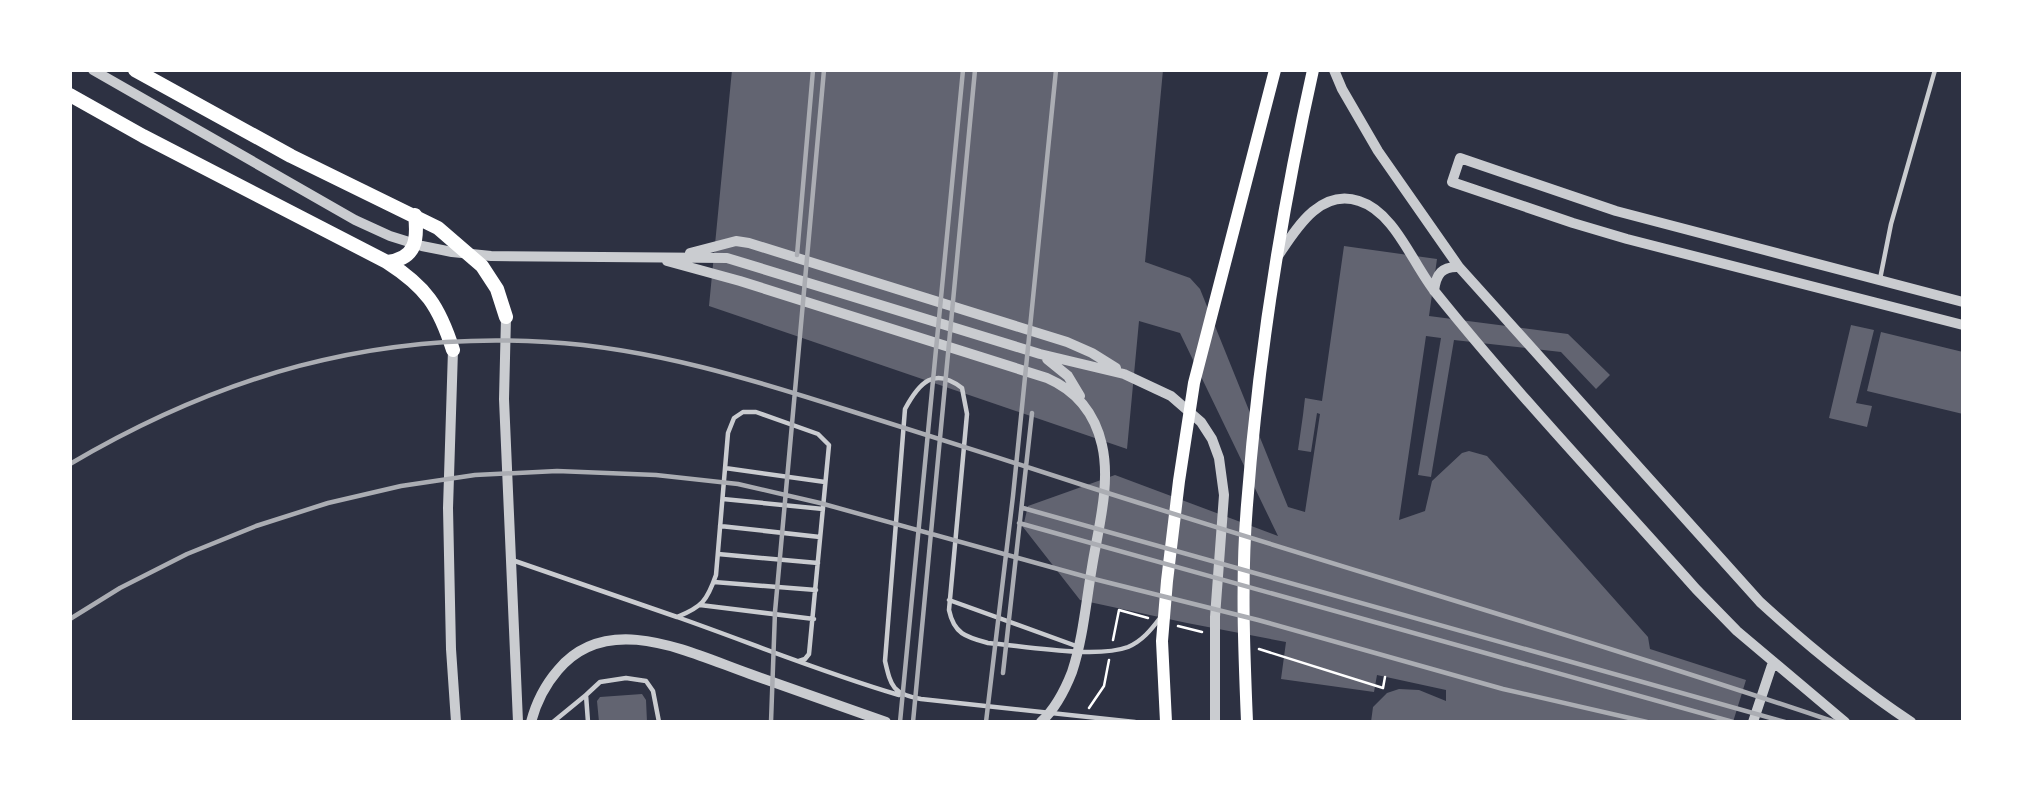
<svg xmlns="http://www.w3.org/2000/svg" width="2033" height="792" viewBox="0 0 2033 792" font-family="'Fira Sans',sans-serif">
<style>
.building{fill:#626471}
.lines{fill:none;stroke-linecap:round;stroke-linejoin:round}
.path{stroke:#fff;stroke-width:2.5}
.service{stroke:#caccd0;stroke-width:4.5}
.tertiary{stroke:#caccd0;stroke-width:10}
.secondary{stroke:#fff;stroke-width:12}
.primary{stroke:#fff;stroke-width:14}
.rail{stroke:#abadb3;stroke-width:4.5}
</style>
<rect width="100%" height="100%" fill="#2d3142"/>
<!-- building -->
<path class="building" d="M732,70h431l-18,192 45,16 10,11 88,218 17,5 15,-98 -3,-1 -6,39 -13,-2 5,-35 2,-17 17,3 22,-155 93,13 -8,57 139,18 42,41 -14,14 -35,-37 -107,-12 -23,137 -13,-2 23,-137 -15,-2 -27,184 26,-9 7,-30 30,-28 7,-2 18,5 161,181 2,12 96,31 -13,42h-362l2,-15 14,-14 12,-4 20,1 27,11v-11l-69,-15 -3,17 -93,-13 5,-37 -99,-19 -107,-23 -57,-73 5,-21 87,-31 163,61 -98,-203 -41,-12 -12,128 -418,-143z
M1851,325l23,5 -18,73 16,3 -5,21 -38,-9z
M1881,332l82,20v62l-96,-23z
M642,694l4,6 1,22h-48l-2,-21 3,-4z"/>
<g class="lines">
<!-- path -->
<path class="path" d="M1178,626l24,6
M1113,640l6,-30 29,8
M1259,649l124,39 2,-11
M1089,708l15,-22 5,-26"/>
<!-- service -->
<path class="service" d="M1880,279l11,-55 44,-154
M725,468l100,14
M723,499l100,10
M720,526l100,11
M718,554l100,9
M512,560l165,57
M714,582l102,8
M949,600l130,47
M700,605l114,14
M799,661l6,-2 4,-5 20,-209 -11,-11 -62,-22h-13l-9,6 -6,15 -12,142c-9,26 -14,32 -39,42 74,26 147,56 222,78
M586,695l14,-13 26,-4 20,3 7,10 6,31
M553,722l33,-27 2,27
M1135,722l-214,-23c-28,-5 -30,-12 -36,-38l20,-252c14,-26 29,-43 57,-21l5,26 -18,196c5,24 17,27 39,33 36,3 108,16 140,4 14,-6 23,-17 32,-29"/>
<!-- tertiary -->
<path class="tertiary" d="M93,70l262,150 35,16 32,10 30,6 39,4 236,2 313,96 84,20 47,22 30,26 11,17 7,19 5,37 -9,122v105
M1334,70l8,19 36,62 81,116 301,335c48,44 97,84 151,120
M690,253l46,-12 13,2 318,99 25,11 24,15
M1278,256c18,-27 42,-68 81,-55 36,11 54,64 77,92 82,102 173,198 260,296l41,42 108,91
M667,261l73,20 307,97c30,13 48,36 55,67 9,39 -4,84 -10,122 -6,35 -9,72 -20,105 -7,18 -17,37 -31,50
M1434,291c2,-17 8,-25 25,-24
M1963,302l-347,-91 -156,-53 -8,24 121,41 54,16 336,86
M506,317l-2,82 14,323
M453,350l-5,158 3,141 5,73
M1047,359l21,17 12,20
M531,722c5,-19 14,-37 27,-52 50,-60 132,-17 192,4 46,16 91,32 136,48
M1753,722l20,-60"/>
<!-- secondary -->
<path class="secondary" d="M1166,722l-4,-81 5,-60 12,-100 15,-98 81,-313
M1247,722c-3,-72 -6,-145 0,-217 11,-146 34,-292 66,-435"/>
<!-- primary -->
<path class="primary" d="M135,70l156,86 147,72 44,38 15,23 9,28
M70,95l73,41 244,126c39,25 52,44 66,88
M387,262c29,-3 31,-22 28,-47"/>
<!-- rail -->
<path class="rail" d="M797,255l16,-185
M70,464c149,-88 303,-133 477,-122 105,6 207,38 307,70 79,25 159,50 238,76 247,79 497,151 743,234
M1023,508l762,214
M1019,523l714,199
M70,619l50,-31 67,-34 69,-28 72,-23 73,-17 74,-11 82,-4 99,4 82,9 82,19 274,76 164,41 245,69 144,33
M1003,673l29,-260
M771,722l4,-110 49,-542
M900,722l63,-652
M913,722l62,-652
M986,722l27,-226 43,-426"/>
</g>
<!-- border -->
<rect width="2033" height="792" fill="none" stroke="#ffffff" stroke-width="144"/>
</svg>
